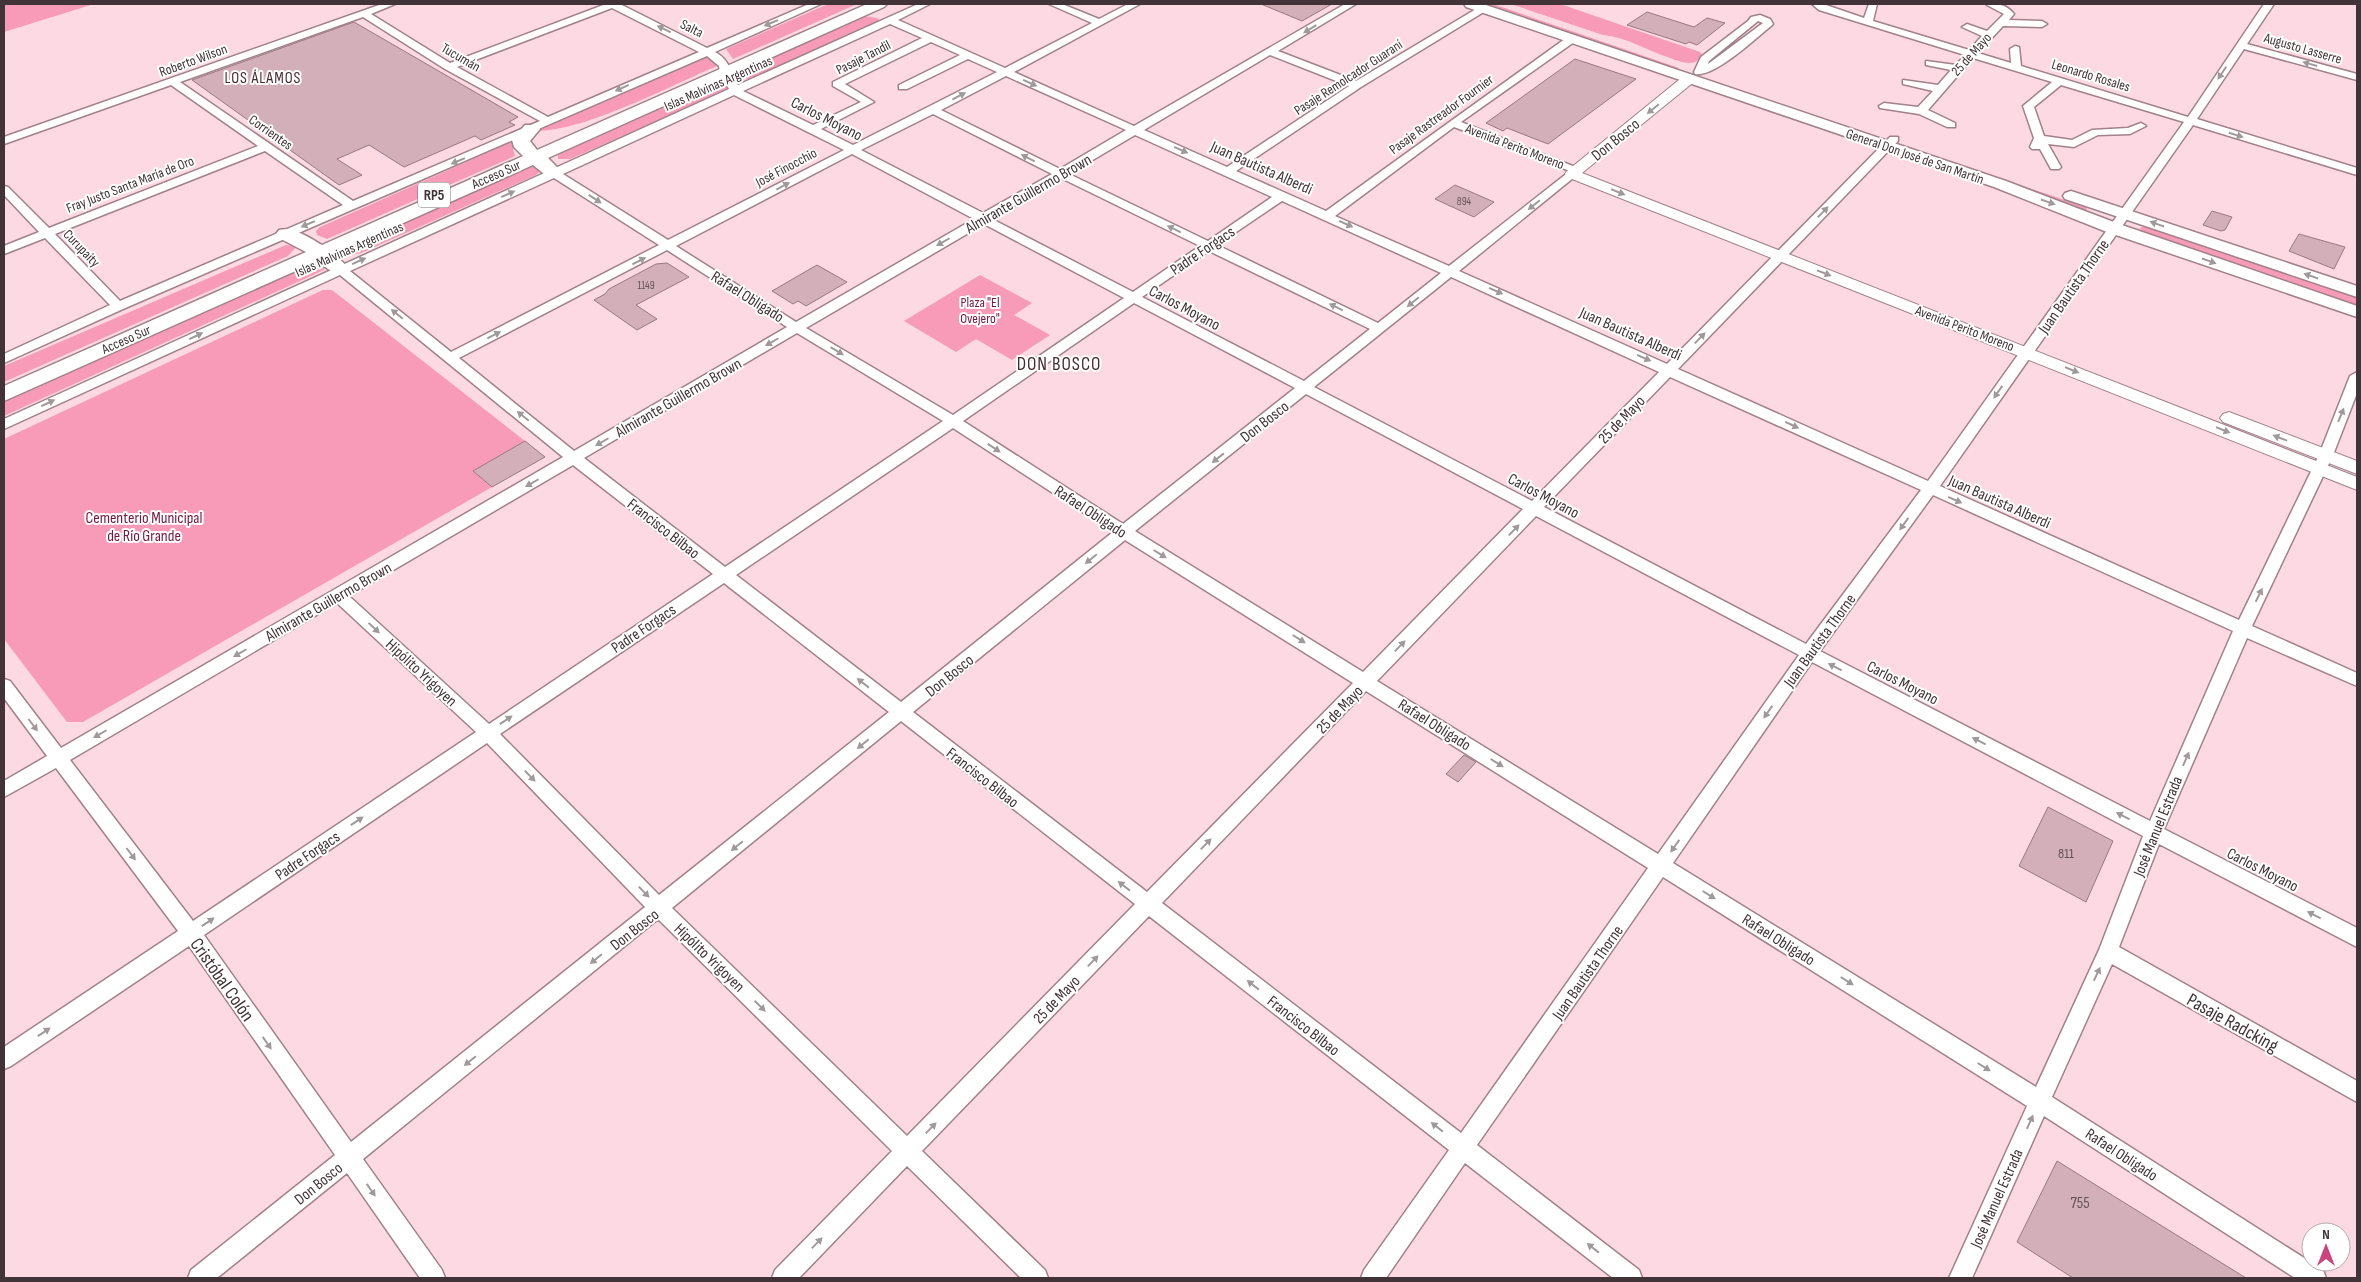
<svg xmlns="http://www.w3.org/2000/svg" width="2361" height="1282" viewBox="0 0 2361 1282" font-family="'Sofia Sans Condensed',sans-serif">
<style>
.green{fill:#f79bb8}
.building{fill:#d2afb9;stroke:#997982}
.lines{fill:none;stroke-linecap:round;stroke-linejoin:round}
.minor-casing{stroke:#a1818a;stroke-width:3}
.tertiary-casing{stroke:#a1818a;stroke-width:2}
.secondary-casing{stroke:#a1818a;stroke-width:3}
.primary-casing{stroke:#a1818a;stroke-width:3}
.minor{fill:#fff;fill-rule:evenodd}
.tertiary{fill:#fff;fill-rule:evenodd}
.secondary{fill:#fff;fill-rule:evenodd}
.primary{fill:#fff;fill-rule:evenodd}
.oneway{fill:#a0999b}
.labels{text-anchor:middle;stroke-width:4;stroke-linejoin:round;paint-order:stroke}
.far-number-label{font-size:11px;fill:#655258}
.far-street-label{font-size:14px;fill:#413337;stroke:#fff}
.far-park-label{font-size:14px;fill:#70183e;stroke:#fff}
.number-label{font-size:14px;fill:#655258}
.shield{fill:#fff;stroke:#7a7073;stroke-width:1}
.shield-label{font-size:15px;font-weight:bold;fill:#413337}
.far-quarter-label{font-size:16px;letter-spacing:1px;fill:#462b33;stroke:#fff}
.street-label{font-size:16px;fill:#413337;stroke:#fff}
.park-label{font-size:16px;fill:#70183e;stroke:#fff}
.near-number-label{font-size:16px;fill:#655258}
.quarter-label{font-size:19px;letter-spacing:1px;fill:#462b33;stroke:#fff}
.near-street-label{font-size:19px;fill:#413337;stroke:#fff}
</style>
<rect width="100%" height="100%" fill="#fdd9e3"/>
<!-- green -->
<path class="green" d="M4,4h90l-90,28z
M828,4h29l-124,55 -7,-10z
M1486,4h7l186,64 -3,1z
M1511,4h49l140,48 3,4c-4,4 -7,7 -14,7 -6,0 -13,-3 -19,-5 -22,-7 -43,-21 -67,-23z
M864,16l13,2 4,3 -131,61 -8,-8 3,-4z
M708,57l9,9c-47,20 -132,65 -181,65z
M721,80l9,10 -160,69h-12v-4l6,-4z
M516,140l-3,9 2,7 -188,83 -10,-4 -1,-4 4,-4z
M1902,146l184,61 1,2 -2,1z
M524,166h8l8,5 -4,4 -175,78 -11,2 -6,-1 -1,-5z
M2146,225l205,69 6,3v9l-216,-74 -1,-4z
M286,245l11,1 -9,10 -284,126v-16z
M317,263l8,4 -1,3 -320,146v-14l303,-136z
M980,275l52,28 -18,12 36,20 -38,25 -36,-21 -20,13 -52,-31z
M323,290h9l193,151 -52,30 19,16 -409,235h-16l-63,-83v-200z"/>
<!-- building -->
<path class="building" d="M1261,4h71l-30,17z
M1647,12l47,15 13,-9 18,5 -28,22 -8,-3 -3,2 -59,-19z
M354,22l164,95 -9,5 6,3 -34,15 -6,-4 -71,31 -35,-22 -32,14 25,16 -23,10 -147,-105z
M1575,59l61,20 -88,65 -41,-16 -4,3 -17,-8z
M1455,185l39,17 -20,15 -39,-18z
M2212,211l20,6 -7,13 -4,1 -18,-6z
M2299,234l46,13 -11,22 -45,-18z
M667,263l22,14 -53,28 21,14 -20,11 -43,-30 11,-6 4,-5 47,-25z
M817,265l30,17 -41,24 -8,-5 -5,3 -21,-13z
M525,441l20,16 -53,30 -19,-16z
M1464,755l12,7 -18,20 -12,-8z
M2048,807l65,34 -27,61 -67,-36z
M2057,1161l189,117h-173l-56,-36z"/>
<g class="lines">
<!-- minor casing -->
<g class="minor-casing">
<path id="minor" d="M382,4h13l-24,10 79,49 156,-59h14l87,44 102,-44h12l-106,48c14,7 16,21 23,33l180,-81h12l-32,16 107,48 87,-45 -43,-19h13l37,15 29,-15h12l-126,68 120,54 211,-122h11l-78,47 78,30 125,-75h6v4l-126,77 -125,84 90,40 243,-175h8v4l-116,82 122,48 -124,101 208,93 223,-227h8v4l-220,228 250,112 256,-359 -123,-37 -27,22 10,29 28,4 20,-10 36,-2 13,-5 5,3 -16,8 -32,1 -24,12 -26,-3 13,23 -2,2h-8l-11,-20h-8l-2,-2 4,-9 -11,-32 29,-24 -79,-24 -45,52 27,13v4h-8l-28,-13 -39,-6 -1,-2 5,-3 34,4 15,-16 -30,-7v-4l35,5 13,-15 -25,-5v-4l30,4 9,-10 -146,-45 -7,-6h11l41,14 5,-14h8l-4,17 96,29 13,-14 -20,-9 5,-3 20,7 17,-17 -17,-9c10,-3 20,0 27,9l-5,6 33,1 5,3 -5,3 -39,-1 -25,27 33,10 -1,-14 5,-3 4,1 2,19 167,51 76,-113h10l-27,40 110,30v6l-113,-31 -47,70 160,49v7l-164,-50 -253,361 299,134 80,-165 31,-79 7,-4v21l-24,62 -81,171 105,47v13l-110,-48 -83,191 193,99v19l-198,-103 -40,103 238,134v21l-245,-138 -60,133 271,173 3,8h-31l-251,-162 -72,162h-23l78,-172 -364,-229 -186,268 162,125 3,8h-29l-148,-115 -79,115h-25l3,-8 85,-120 -300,-234 -227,235 123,119 3,8h-27l-114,-112 -108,112h-27l3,-8 117,-119 -234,-232 -295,240 79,111 3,8h-25l-73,-105 -130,105h-29l3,-8 144,-115 -146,-209 -178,120 -7,3v-22l174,-116 -122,-163 -52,29v-16l43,-25 -43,-58v-19l6,2 51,67 502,-291 -223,-182 -336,154v-10l725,-330 -9,-17 -1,-6 -12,-10 -584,253 -119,54v-9l106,-49 -65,-67 -41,16v-8l35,-14 -35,-37v-9l4,1 41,41 209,-82 -87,-61 -167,59v-7zM612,8l87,44 -151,65 -91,-50zM363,17l82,52 95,52 -187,80 -173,-119zM890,24l32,14 -89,44v4l28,16 -48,23 -70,-34zM931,42l29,13 -61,30v4h8l61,-30 29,13 -144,73 -32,-16 53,-27 -29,-18zM1270,55l79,31 -122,81 -83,-37zM1006,76l120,54 -66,39 -119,-59zM734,95l110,55 -176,90 -105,-66zM933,114l119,60 -69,39 -122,-63zM1454,127l116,44 -121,95 -114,-50zM1135,135l137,62 -64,44 -139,-67zM265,151l78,54 -223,96 -65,-67zM852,154l122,65 -178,103 -120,-76zM554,178l105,67 -208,107 -101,-81zM1061,178l139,68 -67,46 -141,-73zM1282,201l159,72 -63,50 -161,-78zM984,224l140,74 -171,117 -147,-87zM667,250l120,77 -213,124 -115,-93zM1209,251l161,78 -66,52 -162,-84zM1451,277l208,95 -127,129 -218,-114zM1134,303l161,85 -172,136 -160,-103zM797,333l146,88 -218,146 -141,-109zM1670,377l251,113 -115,154 -262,-137zM1306,394l217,115 -160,163 -228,-141zM953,428l160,104 -212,170 -165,-127zM573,465l140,109 -224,150 -140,-128zM1933,495l300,136 -83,190 -330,-170zM1536,516l263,139 -141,199 -281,-173zM1125,540l228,143 -206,209 -234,-180zM724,583l165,129 -230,183 -159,-161zM337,603l139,129 -283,189 -123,-161zM1812,662l331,174 -44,114 -63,137 -363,-224zM1366,691l282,177 -187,265 -299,-230zM901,721l234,183 -228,232 -235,-228zM487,743l158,164 -294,235 -147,-207z
M1760,15l10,4 3,5 -2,2c-15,12 -57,52 -76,48l-1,-2 7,-15 47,-36 3,-4zM1758,21l5,2 -55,41 1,-3z"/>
</g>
<!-- tertiary casing -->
<g class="tertiary-casing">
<path id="tertiary" d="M1690,74l6,4 -1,3 -113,92 775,304v13l-790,-313 -2,-3 2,-3 118,-96z
M2229,412l128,49v13l-134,-52 -3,-4 3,-4z"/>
</g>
<!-- secondary casing -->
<g class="secondary-casing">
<path id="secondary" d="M1464,4h19l523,177 113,43 238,82v11l-250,-85 -113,-45 -528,-180z
M2071,191l286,95v11l-292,-98 -2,-3 2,-3z"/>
</g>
<!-- primary casing -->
<g class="primary-casing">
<path id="primary" d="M867,4h20l-3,3 -336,151 15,15 -3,4h-12l-15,-12 -199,89 16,15 -3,4c-13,3 -19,-4 -29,-12l-314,140v-15l302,-134 -27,-14 -3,-4 3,-4c14,-4 31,8 43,15l201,-89 -9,-9 -2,-7 13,-15h12l3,4 -10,12 7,9z"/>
</g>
<!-- minor -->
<use href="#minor" class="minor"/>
<!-- tertiary -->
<use href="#tertiary" class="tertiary"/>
<!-- secondary -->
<use href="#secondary" class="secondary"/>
<!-- primary -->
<use href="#primary" class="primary"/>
</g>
<!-- one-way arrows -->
<defs><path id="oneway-solid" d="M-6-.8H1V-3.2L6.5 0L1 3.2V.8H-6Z" transform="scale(1.25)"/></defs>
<g class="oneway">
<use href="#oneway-solid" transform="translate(771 23) rotate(157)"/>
<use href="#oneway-solid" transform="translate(664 29) rotate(-154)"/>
<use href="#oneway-solid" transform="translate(1310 29) rotate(149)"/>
<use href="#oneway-solid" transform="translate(2310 64) rotate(-164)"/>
<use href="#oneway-solid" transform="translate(2222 73) rotate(124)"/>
<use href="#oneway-solid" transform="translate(1030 83) rotate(24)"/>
<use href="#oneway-solid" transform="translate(622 88) rotate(156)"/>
<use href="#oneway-solid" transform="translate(959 96) rotate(-28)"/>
<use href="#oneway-solid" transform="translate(1653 109) rotate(141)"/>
<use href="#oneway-solid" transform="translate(2236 135) rotate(17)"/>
<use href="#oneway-solid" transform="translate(1181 150) rotate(24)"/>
<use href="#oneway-solid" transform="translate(1028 158) rotate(-153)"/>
<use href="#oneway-solid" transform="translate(458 161) rotate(157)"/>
<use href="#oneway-solid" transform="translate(783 186) rotate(-28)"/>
<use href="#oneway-solid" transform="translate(1618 192) rotate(22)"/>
<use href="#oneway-solid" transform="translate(508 194) rotate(-24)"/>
<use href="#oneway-solid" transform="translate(595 199) rotate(33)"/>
<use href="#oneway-solid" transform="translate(2048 202) rotate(19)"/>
<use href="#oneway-solid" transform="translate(1534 205) rotate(141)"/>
<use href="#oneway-solid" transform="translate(1823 212) rotate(-46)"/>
<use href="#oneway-solid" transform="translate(308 224) rotate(157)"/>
<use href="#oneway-solid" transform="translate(1346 224) rotate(24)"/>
<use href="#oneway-solid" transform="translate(2157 224) rotate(-161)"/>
<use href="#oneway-solid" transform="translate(1174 229) rotate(-154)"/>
<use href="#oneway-solid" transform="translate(943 242) rotate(150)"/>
<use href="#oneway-solid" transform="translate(359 261) rotate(-24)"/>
<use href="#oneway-solid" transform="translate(639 261) rotate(-27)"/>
<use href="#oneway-solid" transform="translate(2209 261) rotate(19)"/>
<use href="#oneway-solid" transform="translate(1824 273) rotate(21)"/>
<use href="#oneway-solid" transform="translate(2311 276) rotate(-161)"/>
<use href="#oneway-solid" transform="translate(1496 291) rotate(24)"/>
<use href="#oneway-solid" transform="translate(1413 302) rotate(141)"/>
<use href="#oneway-solid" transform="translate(1336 307) rotate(-154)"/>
<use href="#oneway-solid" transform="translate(397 314) rotate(-141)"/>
<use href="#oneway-solid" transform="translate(494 335) rotate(-27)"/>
<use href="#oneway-solid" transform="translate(196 336) rotate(-25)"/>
<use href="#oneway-solid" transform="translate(1700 338) rotate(-46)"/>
<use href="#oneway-solid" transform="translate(772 342) rotate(150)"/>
<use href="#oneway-solid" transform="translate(837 351) rotate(31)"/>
<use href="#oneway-solid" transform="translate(1644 358) rotate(24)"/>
<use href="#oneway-solid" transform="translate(2072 370) rotate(22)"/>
<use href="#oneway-solid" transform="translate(1998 392) rotate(125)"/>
<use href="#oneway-solid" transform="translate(48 403) rotate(-25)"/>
<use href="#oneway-solid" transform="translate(2341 415) rotate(-68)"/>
<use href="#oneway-solid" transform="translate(523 416) rotate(-141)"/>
<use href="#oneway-solid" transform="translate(1792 425) rotate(25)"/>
<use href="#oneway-solid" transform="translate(2223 430) rotate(22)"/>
<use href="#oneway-solid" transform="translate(2280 438) rotate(-159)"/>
<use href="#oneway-solid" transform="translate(602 442) rotate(150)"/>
<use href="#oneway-solid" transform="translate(994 448) rotate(33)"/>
<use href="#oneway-solid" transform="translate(1218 458) rotate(142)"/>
<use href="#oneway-solid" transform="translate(532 483) rotate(150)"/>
<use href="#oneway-solid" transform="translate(1955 500) rotate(24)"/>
<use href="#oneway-solid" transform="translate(1904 524) rotate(126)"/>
<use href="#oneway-solid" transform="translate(1514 530) rotate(-46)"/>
<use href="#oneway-solid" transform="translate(1160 554) rotate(32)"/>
<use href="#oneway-solid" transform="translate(1091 559) rotate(141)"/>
<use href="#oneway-solid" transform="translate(2259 595) rotate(-64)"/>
<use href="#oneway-solid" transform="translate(374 628) rotate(43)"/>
<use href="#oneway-solid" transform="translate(1299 639) rotate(32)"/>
<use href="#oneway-solid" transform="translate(1400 646) rotate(-46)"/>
<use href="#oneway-solid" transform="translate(240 653) rotate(150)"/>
<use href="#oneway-solid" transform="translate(1835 667) rotate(-153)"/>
<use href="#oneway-solid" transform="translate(863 683) rotate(-142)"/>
<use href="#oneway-solid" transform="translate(1768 712) rotate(125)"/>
<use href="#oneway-solid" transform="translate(506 720) rotate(-34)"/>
<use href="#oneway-solid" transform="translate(33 725) rotate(53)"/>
<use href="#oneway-solid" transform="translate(100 734) rotate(150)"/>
<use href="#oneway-solid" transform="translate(1979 741) rotate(-153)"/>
<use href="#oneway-solid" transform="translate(863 744) rotate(141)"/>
<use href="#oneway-solid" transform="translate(2186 759) rotate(-66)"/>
<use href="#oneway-solid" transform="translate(1497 763) rotate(32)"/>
<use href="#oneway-solid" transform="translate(530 776) rotate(46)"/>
<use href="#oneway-solid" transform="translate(2123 816) rotate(-153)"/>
<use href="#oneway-solid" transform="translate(357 821) rotate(-34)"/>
<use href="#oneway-solid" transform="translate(1206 844) rotate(-46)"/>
<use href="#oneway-solid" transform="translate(737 846) rotate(141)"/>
<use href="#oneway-solid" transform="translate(1675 846) rotate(125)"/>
<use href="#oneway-solid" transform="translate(131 854) rotate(53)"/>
<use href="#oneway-solid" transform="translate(1124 886) rotate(-142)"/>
<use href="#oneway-solid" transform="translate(644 892) rotate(46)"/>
<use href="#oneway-solid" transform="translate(1709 895) rotate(32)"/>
<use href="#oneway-solid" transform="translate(2314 915) rotate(-153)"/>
<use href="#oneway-solid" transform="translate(208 922) rotate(-34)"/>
<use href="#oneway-solid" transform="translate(596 959) rotate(141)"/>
<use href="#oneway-solid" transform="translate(1093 961) rotate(-46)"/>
<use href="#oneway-solid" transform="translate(2097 974) rotate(-65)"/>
<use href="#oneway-solid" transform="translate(1847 981) rotate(32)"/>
<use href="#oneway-solid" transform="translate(1253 985) rotate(-142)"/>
<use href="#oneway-solid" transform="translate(760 1006) rotate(44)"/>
<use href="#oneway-solid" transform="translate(44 1032) rotate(-34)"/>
<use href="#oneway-solid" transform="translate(267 1043) rotate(55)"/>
<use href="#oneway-solid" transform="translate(470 1061) rotate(141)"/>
<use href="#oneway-solid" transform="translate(1984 1067) rotate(32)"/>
<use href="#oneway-solid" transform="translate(2030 1122) rotate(-66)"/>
<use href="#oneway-solid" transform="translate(1437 1127) rotate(-142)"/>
<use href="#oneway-solid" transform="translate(931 1128) rotate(-46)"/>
<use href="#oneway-solid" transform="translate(371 1190) rotate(55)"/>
<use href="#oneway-solid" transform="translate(817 1243) rotate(-46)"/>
<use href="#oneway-solid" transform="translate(1593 1248) rotate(-142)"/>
</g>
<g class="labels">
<!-- far-number labels -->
<g class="far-number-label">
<text x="1464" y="205">894</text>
<text x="646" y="289">1149</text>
</g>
<!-- far-street labels -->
<g class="far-street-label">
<text transform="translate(692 28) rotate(26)" y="5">Salta</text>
<text transform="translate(2303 48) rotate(16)" y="5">Augusto Lasserre</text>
<text transform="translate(1971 54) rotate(-48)" y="5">25 de Mayo</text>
<text transform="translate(461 57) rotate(30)" y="5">Tucumán</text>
<text transform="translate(863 57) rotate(-27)" y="5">Pasaje Tandil</text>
<text transform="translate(193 60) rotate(-20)" y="5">Roberto Wilson</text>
<text transform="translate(2091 75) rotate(17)" y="5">Leonardo Rosales</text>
<text transform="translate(1348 77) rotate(-33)" y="5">Pasaje Remolcador Guaraní</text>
<text transform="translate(718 83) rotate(-24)" y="5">Islas Malvinas Argentinas</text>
<text transform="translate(1441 114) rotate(-36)" y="5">Pasaje Rastreador Fournier</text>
<text transform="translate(271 132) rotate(35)" y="5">Corrientes</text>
<text transform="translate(1515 146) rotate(21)" y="5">Avenida Perito Moreno</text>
<text transform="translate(1915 156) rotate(19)" y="5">General Don José de San Martín</text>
<text transform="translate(786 167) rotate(-28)" y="5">José Finocchio</text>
<text transform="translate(496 174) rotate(-24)" y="5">Acceso Sur</text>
<text transform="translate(130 184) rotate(-21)" y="5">Fray Justo Santa María de Oro</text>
<text transform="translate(82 248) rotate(46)" y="5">Curupaity</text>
<text transform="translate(349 249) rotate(-24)" y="5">Islas Malvinas Argentinas</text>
<text transform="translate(1965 328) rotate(21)" y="5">Avenida Perito Moreno</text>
<text transform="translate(126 339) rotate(-24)" y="5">Acceso Sur</text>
</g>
<!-- far-park labels -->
<g class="far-park-label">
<text x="980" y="307">Plaza "El<tspan x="980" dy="16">Ovejero"</tspan></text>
</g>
<!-- number labels -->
<g class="number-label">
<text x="2066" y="858">811</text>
</g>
<!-- shield labels -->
<rect class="shield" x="418" y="182.5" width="32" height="25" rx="4"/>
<g class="shield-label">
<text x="434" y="200">RP5</text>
</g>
<!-- far-quarter labels -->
<g class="far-quarter-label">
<text x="263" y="83">LOS ÁLAMOS</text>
</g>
<!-- street labels -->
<g class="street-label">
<text transform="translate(827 118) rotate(27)" y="6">Carlos Moyano</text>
<text transform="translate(1615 139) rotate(-39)" y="6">Don Bosco</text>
<text transform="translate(1262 167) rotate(24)" y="6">Juan Bautista Alberdi</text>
<text transform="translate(1028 193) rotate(-30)" y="6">Almirante Guillermo Brown</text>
<text transform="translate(1202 250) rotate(-34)" y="6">Padre Forgacs</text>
<text transform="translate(2073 286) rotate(-55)" y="6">Juan Bautista Thorne</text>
<text transform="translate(748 296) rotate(32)" y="6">Rafael Obligado</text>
<text transform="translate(1185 307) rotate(28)" y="6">Carlos Moyano</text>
<text transform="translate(1631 333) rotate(24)" y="6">Juan Bautista Alberdi</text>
<text transform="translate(678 397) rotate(-30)" y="6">Almirante Guillermo Brown</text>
<text transform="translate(1621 419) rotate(-46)" y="6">25 de Mayo</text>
<text transform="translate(1264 421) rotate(-38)" y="6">Don Bosco</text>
<text transform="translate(1544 495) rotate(28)" y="6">Carlos Moyano</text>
<text transform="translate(2000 501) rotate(24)" y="6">Juan Bautista Alberdi</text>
<text transform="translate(1091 511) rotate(33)" y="6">Rafael Obligado</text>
<text transform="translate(664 528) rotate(38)" y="6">Francisco Bilbao</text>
<text transform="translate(328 601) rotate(-30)" y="6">Almirante Guillermo Brown</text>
<text transform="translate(643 628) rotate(-34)" y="6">Padre Forgacs</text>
<text transform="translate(1819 640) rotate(-54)" y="6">Juan Bautista Thorne</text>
<text transform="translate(422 672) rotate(43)" y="6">Hipólito Yrigoyen</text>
<text transform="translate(949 675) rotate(-39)" y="6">Don Bosco</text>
<text transform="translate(1903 682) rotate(27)" y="6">Carlos Moyano</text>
<text transform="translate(1339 709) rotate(-46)" y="6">25 de Mayo</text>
<text transform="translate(1435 724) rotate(32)" y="6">Rafael Obligado</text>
<text transform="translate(983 777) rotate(38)" y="6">Francisco Bilbao</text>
<text transform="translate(2157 826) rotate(-68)" y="6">José Manuel Estrada</text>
<text transform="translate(307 855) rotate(-34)" y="6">Padre Forgacs</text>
<text transform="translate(2263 869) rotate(27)" y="6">Carlos Moyano</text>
<text transform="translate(634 929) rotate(-38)" y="6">Don Bosco</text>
<text transform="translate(1779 939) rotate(32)" y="6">Rafael Obligado</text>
<text transform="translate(710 957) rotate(44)" y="6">Hipólito Yrigoyen</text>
<text transform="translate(1587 972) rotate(-55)" y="6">Juan Bautista Thorne</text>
<text transform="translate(1056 999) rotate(-46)" y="6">25 de Mayo</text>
<text transform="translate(1304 1025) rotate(38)" y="6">Francisco Bilbao</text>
<text transform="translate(2122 1154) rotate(33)" y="6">Rafael Obligado</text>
<text transform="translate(318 1183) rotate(-39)" y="6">Don Bosco</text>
<text transform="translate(1996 1198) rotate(-66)" y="6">José Manuel Estrada</text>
</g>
<!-- park labels -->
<g class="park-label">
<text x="144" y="523">Cementerio Municipal<tspan x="144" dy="18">de Río Grande</tspan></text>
</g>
<!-- near-number labels -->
<g class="near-number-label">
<text x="2080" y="1208">755</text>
</g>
<!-- quarter labels -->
<g class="quarter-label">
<text x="1059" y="370">DON BOSCO</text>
</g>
<!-- near-street labels -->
<g class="near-street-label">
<text transform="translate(223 979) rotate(55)" y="7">Cristóbal Colón</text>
<text transform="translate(2233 1022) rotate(29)" y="7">Pasaje Radcking</text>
</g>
</g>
<!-- border -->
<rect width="2361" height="1282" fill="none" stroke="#413337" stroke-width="10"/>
<!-- north arrow -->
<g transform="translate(2326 1247)"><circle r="24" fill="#ffffff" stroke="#b3adaf"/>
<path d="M0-4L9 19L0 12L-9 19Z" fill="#cd437b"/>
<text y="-8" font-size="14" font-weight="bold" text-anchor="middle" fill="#413337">N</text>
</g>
</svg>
